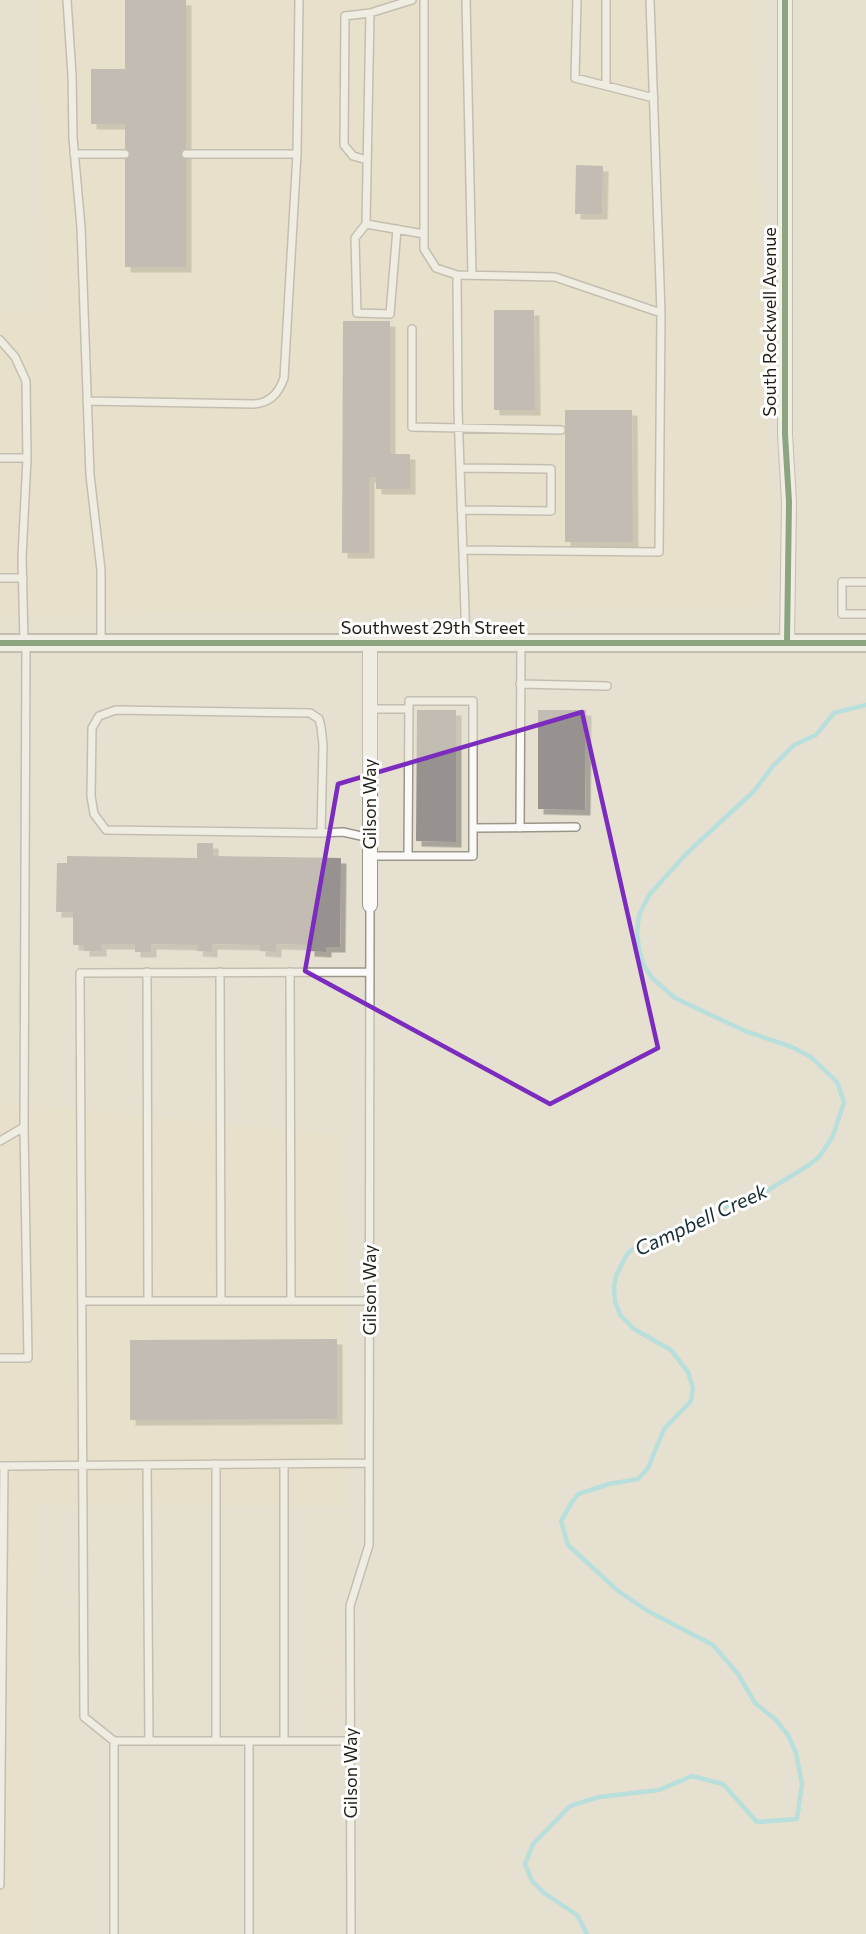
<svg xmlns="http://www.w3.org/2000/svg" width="866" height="1934" viewBox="0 0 866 1934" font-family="Commissioner,sans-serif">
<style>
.built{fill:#e8dfc3}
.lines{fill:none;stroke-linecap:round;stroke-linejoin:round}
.stream{stroke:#81deea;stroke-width:4.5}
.building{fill:#97918f;filter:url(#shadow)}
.service-casing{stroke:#9b968a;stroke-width:10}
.minor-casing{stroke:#9b968a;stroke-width:16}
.tertiary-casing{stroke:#9b968a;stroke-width:20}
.service{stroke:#fbfaf8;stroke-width:7}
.minor{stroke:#fbfaf8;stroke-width:14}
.tertiary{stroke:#fbfaf8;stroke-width:16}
.cycleway-casing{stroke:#fff;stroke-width:10}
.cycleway{stroke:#1b5e20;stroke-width:6}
.marked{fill:none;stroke:#7b2cbf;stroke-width:4.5;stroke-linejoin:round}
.labels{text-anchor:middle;stroke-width:6;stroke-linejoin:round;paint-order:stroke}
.street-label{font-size:18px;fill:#211e13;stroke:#fff}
.water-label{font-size:20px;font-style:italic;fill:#162d32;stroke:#fff}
</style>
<defs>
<filter id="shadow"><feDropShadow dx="5.5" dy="5.5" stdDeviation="0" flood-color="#0004"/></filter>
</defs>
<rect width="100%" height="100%" fill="#e6e0d0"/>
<!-- built -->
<path class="built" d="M37,0h715l19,553 -5,54 -766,9v-304h48z
M0,700h2l-2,403 35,2 306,30 6,371 -312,-2 -4,430h-31z"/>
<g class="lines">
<!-- stream -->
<path class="stream" d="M587,1934l-10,-19 -33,-22 -12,-12 -7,-17 8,-20 37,-38 29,-9 60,-7 33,-14 31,8 34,38 40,-3 5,-35 -6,-31 -8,-18 -13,-16 -20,-16 -17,-29 -25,-29 -67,-35 -29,-20 -49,-45 -7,-24 11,-19 6,-8 31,-10 29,-5 10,-11 16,-39 27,-28 2,-13 -5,-16 -17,-22 -37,-21 -13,-13 -6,-14 -1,-14 2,-12 11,-22 12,-10 67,-30 59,-22 44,-27 11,-9 13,-20 11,-34 -7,-20 -26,-25 -19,-10 -47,-16 -70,-33 -23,-20 -9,-14 -4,-15 -2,-16 2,-18 10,-20 37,-41 68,-63 19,-25 21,-21 22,-10 18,-22 32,-8"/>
</g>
<!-- building -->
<path class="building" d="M125,0h61v267h-61v-143h-34v-55h34z
M576,165l27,1 -1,48h-27z
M494,310h40l1,100h-41z
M343,321h47v133h20v35h-34v-12h-7v76h-27z
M565,410h67l1,132h-68z
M417,710h39v132l-40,-1z
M538,710h48l-1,100 -47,-1z
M197,843h16v13l128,2 -1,89h-14v5l-17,-1v-6l-33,-1v8l-16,-1v-6l-48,-1v8l-15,-1 1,-6 -47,-1v8h-16v-8h-34v7h-17v-6h-11v-33h-17l1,-49h10v-7l130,2z
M337,1339v80l-207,1v-80z"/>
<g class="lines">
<!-- service casing -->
<g class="service-casing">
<path id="service" d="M67,0l5,75 1,63 8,89 9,248 11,95v73
M412,0l-42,13 -4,211 58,10
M424,0v249l12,19 21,7
M466,0l6,275
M577,0l-2,78 79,20
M606,86v-86
M74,154h51
M186,154h111l2,-154
M367,160l-14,-4 -9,-11 1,-129 25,-3
M366,224l-11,14 2,75 33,1 7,-85
M412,329v98l149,3
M0,340l15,17 11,24 1,77 -5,99 2,86
M87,401l167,3c16,-1 25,-11 30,-26l13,-224
M0,458h27
M460,468l91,1v42l-90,-1
M463,550l196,2 2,-239 -11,-313
M0,578h23
M866,582h-24v32h24
M466,641l-8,-231 -1,-135 98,2 106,36
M520,684l87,2
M409,701h64v155h-65z
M370,709h39
M473,828l103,-1
M520,828l1,-184
M321,833l2,-88 -2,-18 -2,-8 -9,-6 -194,-3 -17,6 -7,12 -1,68 3,18 12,16 215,3 22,-1 27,6
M370,856h38
M147,972l1,329
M220,972l1,329
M290,972l1,329
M0,1141l24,-14
M82,1301h288
M0,1358h28l-4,-231 2,-484
M216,1464v277
M284,1464v277
M147,1465l2,276
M0,1466h4l-4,419
M4,1466l365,-3
M114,1741l-30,-24 -4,-744 290,-1
M249,1741v193
M114,1934v-193h236
M351,1934l-1,-328 19,-61 1,-640"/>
</g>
<!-- minor casing -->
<g class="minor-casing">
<path id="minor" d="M785,0v434l4,68 -2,141
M370,905v-262"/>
</g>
<!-- tertiary casing -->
<g class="tertiary-casing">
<path id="tertiary" d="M0,643h866"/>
</g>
<!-- service -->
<use href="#service" class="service"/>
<!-- minor -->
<use href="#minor" class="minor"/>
<!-- tertiary -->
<use href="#tertiary" class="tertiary"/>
<!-- cycleway casing -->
<g class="cycleway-casing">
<path id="cycleway" d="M785,0v434l4,68 -2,141
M0,643h866"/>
</g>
<!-- cycleway -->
<use href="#cycleway" class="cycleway"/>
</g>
<!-- marked area -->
<path d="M0 0H866V1934H0ZM582,712l76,336 -108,56 -245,-133 33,-187z" fill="#e6e0d0" fill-opacity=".55" fill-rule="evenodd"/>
<path class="marked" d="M582,712l76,336 -108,56 -245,-133 33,-187z"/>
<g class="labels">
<!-- street labels -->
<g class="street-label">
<text transform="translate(770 322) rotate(-90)" y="6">South Rockwell Avenue</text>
<text x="433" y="634">Southwest 29th Street</text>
<text transform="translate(370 804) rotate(-90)" y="6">Gilson Way</text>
<text transform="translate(370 1290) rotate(-90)" y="6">Gilson Way</text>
<text transform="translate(351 1773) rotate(-90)" y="6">Gilson Way</text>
</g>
<!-- water labels -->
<g class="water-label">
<text transform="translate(701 1220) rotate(-25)" y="7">Campbell Creek</text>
</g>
</g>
</svg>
